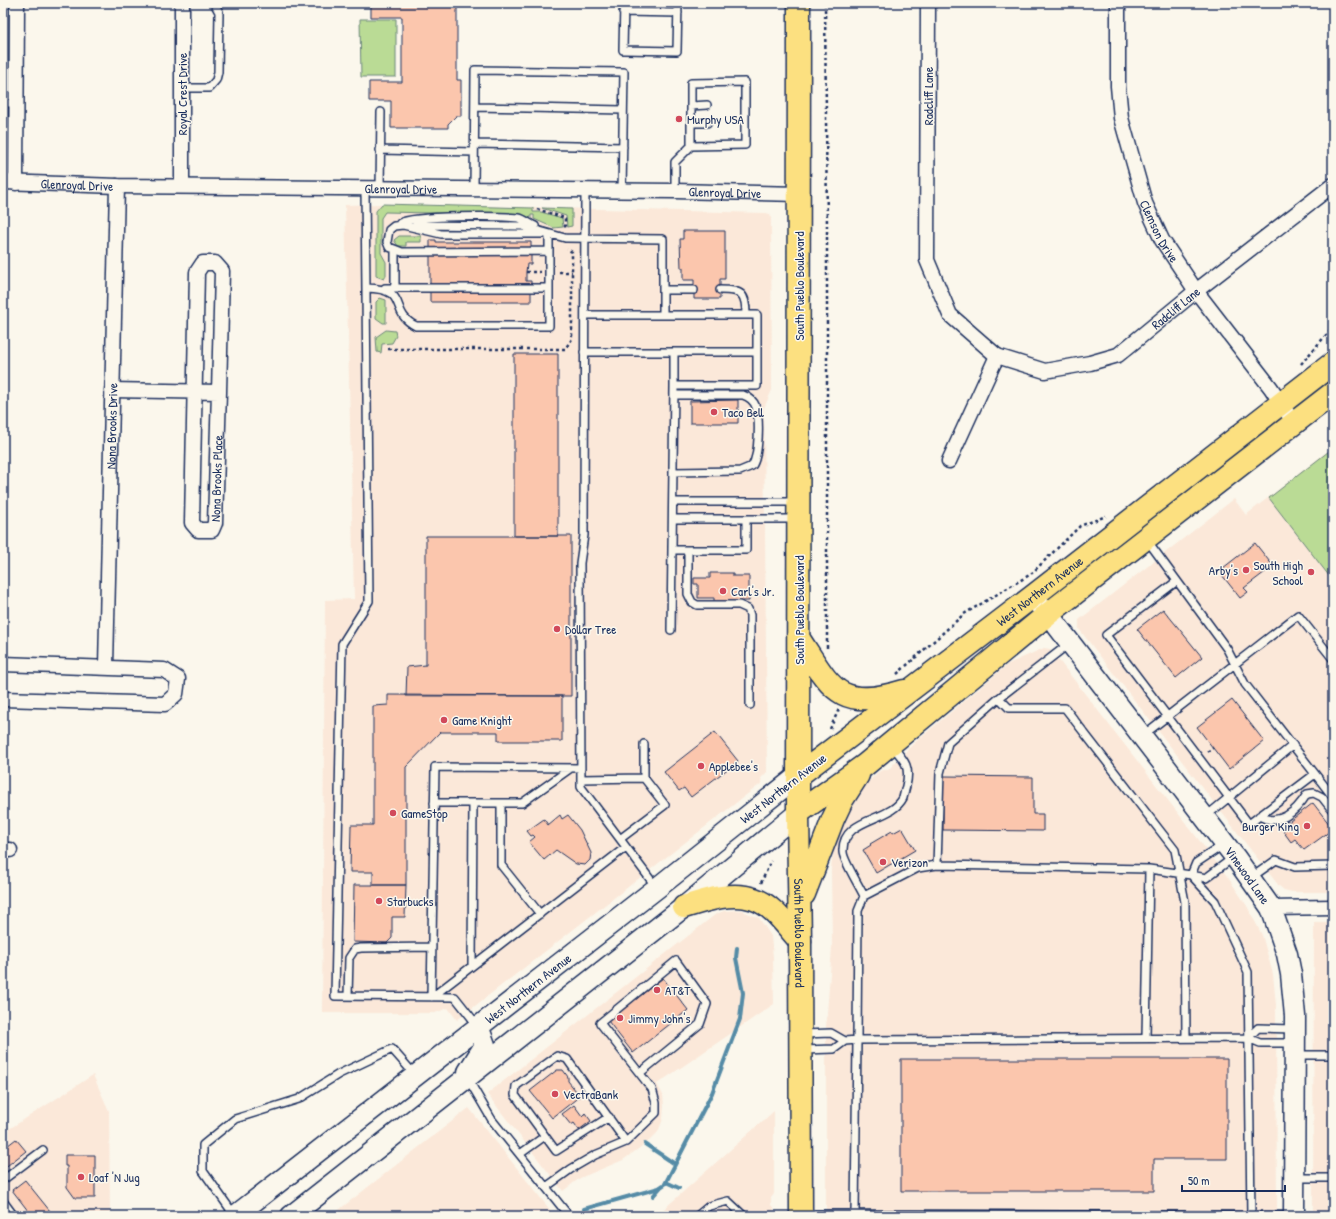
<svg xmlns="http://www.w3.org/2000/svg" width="1336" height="1219" viewBox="0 0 1336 1219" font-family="'Patrick Hand',sans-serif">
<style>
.built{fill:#fbe8d9}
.green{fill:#badb95;stroke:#6a857a}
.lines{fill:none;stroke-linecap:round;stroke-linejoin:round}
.stream{stroke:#548ba6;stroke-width:4}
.building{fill:#fbc6ad;stroke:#1b2f5e}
.lane-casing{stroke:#1b2f5e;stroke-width:10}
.street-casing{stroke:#1b2f5e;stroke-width:17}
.secondary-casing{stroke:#1b2f5e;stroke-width:23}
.primary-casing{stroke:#1b2f5e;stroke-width:25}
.path{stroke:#1b2f5e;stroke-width:2.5;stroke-dasharray:3 3;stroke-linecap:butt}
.lane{stroke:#fbf7ec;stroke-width:7}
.street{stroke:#fbf7ec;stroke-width:14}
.secondary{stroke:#fbf7ec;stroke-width:20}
.primary{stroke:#fce080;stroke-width:22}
.poi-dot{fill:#d1495b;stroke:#fbf7ec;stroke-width:1.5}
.labels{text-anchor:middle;stroke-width:3;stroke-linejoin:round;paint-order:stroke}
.street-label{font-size:13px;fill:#1b2f5e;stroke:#fbf7ec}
.poi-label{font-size:13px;fill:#1b2f5e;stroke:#fbf7ec;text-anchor:start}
</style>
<rect width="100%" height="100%" fill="#fbf7ec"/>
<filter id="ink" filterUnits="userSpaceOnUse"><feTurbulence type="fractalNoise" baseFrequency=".025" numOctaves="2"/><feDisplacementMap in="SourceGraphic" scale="8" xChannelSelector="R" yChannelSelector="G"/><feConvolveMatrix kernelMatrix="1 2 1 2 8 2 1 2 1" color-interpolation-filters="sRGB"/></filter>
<g filter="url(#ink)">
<!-- built -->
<path class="built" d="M382,204l384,9 4,1 1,4 1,172 -8,18 3,364 -6,6 1,5 -12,9 -293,228 -9,-12 -13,5h-113l3,-413 29,-1 -9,-394z
M1333,447v445h-41l-8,-2 -5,-4 -200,-257v-9l155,-121 12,16z
M1044,648l6,1 177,227 20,30 15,29 11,39 3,31 1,211h-451v-189l6,-80 -1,-78 3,-26 16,-39 12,-16 15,-15 5,-3h6l25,-26 95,-80z
M743,910l2,2 14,6 12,18 2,21 1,47 -117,80 6,11 1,11 -1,13 -5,13 -9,9 -26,19 -43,18 -17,13 -76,-97 229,-180 8,-3z
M1314,922h19v294h-20z
M93,1075l16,36 1,105h-107v-83z
M469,1108l86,108h-224z
M774,1111v83l-3,4v7l3,3v8h-118z"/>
<!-- green -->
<path class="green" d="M360,19h36v58h-35z
M382,204l151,4v4h8l21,6 1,9 -9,1 -20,-9v-4h-3v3l-7,-3 -139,-3 -4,6v35l5,9v14l-2,3 -8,-3v-65z
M542,208l30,1v17l-5,1 -1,-11z
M399,236h22v6h-15v4h-8l-4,-6z
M380,298l6,2v23h-3l-7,-5v-16z
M386,330l9,1 1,5 -4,7 -10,1 -1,9 -4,-1 -1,-15z
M1333,448v133l-64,-83z"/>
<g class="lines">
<!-- stream -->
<path class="stream" d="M645,1144l30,20
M666,1182l13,6
M653,1196l7,-8
M584,1209l75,-21 6,-4 47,-91 28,-74 3,-26 -7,-35 1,-10"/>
</g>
<!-- building -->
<path class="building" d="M371,3h86v77h4v36h-5l-8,8v4h-57v-27h-22v-19h33v-65h-31z
M683,231h42v48h-5v20h-26v-19h-11v-12h-2l-1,-29h3z
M430,240h6v2h95v22h-4l-1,8v9h5v21h-101z
M514,354h44v182h-44z
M738,400v23h-48v-22z
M426,536h145v160h-165l1,-29 19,-2z
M1255,543l18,23 -29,22 4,4 -8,6 -18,-23 4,-3 -3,-4z
M710,573h23v3h16v25h-35v-3h-16v-14h-4v-6h16z
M1163,609l39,48 -26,21 -39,-49z
M388,695l174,1v45h-64v-9h-58l-34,35v118h-33v-13h-23l1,-47h22v-119l15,-1z
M1232,700l32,41 -35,28 -32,-42z
M715,732l23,29 -47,36 -7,-9 -5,3 -15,-19z
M943,776l90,1v37h10v17l-100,-1z
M1313,803l20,26 -29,21 -9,-11 -4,3 -8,-11 4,-3 -2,-3z
M560,815l2,4 6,-4 12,15 11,23 -1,7 -5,5 -9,-1 -20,-14 -12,10 -15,-18 6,-5 -2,-2 -2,1 -4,-5 17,-12 4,6z
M902,828l13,22 -39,23 -13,-23 8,-5 -1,-1 22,-13 1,2z
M354,885h52l-1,32h-13v21l-5,5 -34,-1z
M663,978l25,32 -55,43 -25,-32z
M901,1059h326v100h-73v32h-253z
M557,1070h6l5,7v4l12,15 -28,22 -22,-27z
M574,1105l8,11 3,-3 6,8 -12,9 -5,-7 -3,2 -9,-11z
M16,1139l10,12 -23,18v-20z
M65,1155h30v43h-20l-8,-11v-21h-2z
M25,1180l29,36h-22l-20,-26z"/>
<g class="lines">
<!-- lane casing -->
<g class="lane-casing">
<path id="lane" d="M624,3l-1,47 54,1 1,-48
M623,12l55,1
M182,88h27l7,-8 2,-8 1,-60 -5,-9
M3,103h14
M691,106l16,-1
M475,107l148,3
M691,123h16
M474,144l149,3
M380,150l94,2
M365,188l4,413 -27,43 -7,352 120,1 23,29
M380,188l1,-76
M474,189l1,-119 149,2 -2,119
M585,190l-1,345 -4,28 1,224 75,100
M675,191v-29l16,-16v-63l54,-1v63l-54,1
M400,223c14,-8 100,-7 119,-5 5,1 11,6 16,8
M416,225l106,1 43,12 98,1v76
M549,234h-108l-38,-9 -9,1 -5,4 -2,12 2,5 13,5 147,-1
M395,250v38
M366,288c46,1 21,24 50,38h133v-92
M385,288h164
M663,290h31
M720,290c22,0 26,3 26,25
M585,315h172v71h-83l-3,244
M584,352h173
M674,352v34
M673,472l67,-1 12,-5c7,-10 8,-46 4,-59 -2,-6 -7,-10 -13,-12h-69
M673,502h124
M673,519h124
M1147,540l80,109 18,35 88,113
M672,550h74v-31
M688,550v44l4,8 5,3h42l9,4 2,6v90
M1177,581l-71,54 143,189 66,-50
M999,698l71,-55
M1142,736l156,-121 35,44
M892,746c12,14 19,20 14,40 -1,4 -2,8 -3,12 -12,24 -62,19 -60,54 0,8 17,35 21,44l54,-28 19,-3 212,4 42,6 24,26 33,71 3,244
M581,779l63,-1
M434,803h88l49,-35
M501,803v62l39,49
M1259,816c20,11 37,-4 48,-22l7,-1 8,4 11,14
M1205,817l88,-72
M620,839l45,-34 -21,-27v-34
M1223,845l-27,18 -5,12 15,3 28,-21
M937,865l3,-92 8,-30 51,-45 10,10h56l110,142 10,52 1,136
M1252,877l24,-17 19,7 38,-1
M472,966l1,-163
M348,996l1,-38 6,-9 6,-1 71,-1
M431,997l4,-230 146,1
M432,997l194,-150
M1293,1029l-35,-1 -10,10 12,5h33
M1146,1038l3,-169
M1248,1038l-391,2 -2,174 437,2
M845,1041l12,-1 1,-129 6,-15
M803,1050l31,-1 11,-8 -14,-8 -28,1
M1295,1055h38
M468,1079l24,41 77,96
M609,1117l-53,34 -41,-56 1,-9 41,-30 10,3 59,83
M520,1154l25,-18
M1295,1178h38
M3,1180l40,-30
M546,1187l25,-18 24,-14 31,-13 30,-29v-10l-4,-14 -52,-66 76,-62 31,43 -7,20 -60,49
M3,1201l11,15
M803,1214h52
M235,1216l-32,-45v-26l32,-26 64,-20 40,-25 53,-25 23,26
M697,1216l12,-10 19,-5 16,15"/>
</g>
<!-- street casing -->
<g class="street-casing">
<g id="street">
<path d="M928,3l-1,257 23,55 47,41"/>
<path id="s1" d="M1118,3v83l3,32 24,85 17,37 34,51 75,97 23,35"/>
<path id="s2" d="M3,182l114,4 558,5 124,3"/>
<path d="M16,183l1,-180"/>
<path d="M182,186v-183"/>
<path id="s3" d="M112,390l107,2 3,-121 -7,-8h-12l-6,9 -5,251 6,7h14l3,-7 4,-131"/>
<path id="s4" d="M949,461l48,-105 48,15 45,-8 28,-8 78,-64 137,-106"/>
<path d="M3,664l161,6 14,9 -2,15 -11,10 -162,-5"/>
<path id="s5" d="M106,666l11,-480"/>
<path d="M3,850h7"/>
<path d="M1271,908l62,-1"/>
</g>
</g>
<!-- secondary casing -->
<g class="secondary-casing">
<g id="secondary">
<path id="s6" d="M1032,597l16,17 187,243 36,51 16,46 4,20 4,42 -1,200"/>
<path d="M468,1072l17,-27 -7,-19"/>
<path id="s7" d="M235,1216l422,-328 142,-113"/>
<path d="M291,1216l393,-309 114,-94"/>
</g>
</g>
<!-- primary casing -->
<g class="primary-casing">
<g id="primary">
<path id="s8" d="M799,3l-1,810 2,128 1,275"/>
<path d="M799,639c33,50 39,72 105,52"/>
<path id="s9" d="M799,775l233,-178 301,-234"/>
<path d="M798,813l67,-48 183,-151 285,-221"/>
<path d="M804,894l29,-75 9,-19 16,-25"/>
<path d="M684,907c22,-7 48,-16 70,-8 19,6 33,28 46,42"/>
</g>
</g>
<!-- path -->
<path class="path" d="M825,3l2,227v419
M537,209l28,9v10
M526,272h14
M559,272h13
M388,349h177l7,-10v-87l-5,-3
M1301,364l32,-37
M897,674l67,-60 67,-40 49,-48 26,-10
M830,729l9,-20
M1207,752l6,-4
M761,883l10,-22"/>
<!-- lane -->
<use href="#lane" class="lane"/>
<!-- street -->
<use href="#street" class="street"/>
<!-- secondary -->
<use href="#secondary" class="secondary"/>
<!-- primary -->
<use href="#primary" class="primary"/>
</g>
</g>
<!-- markers -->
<g class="poi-dot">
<circle cx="679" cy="119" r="4"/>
<circle cx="714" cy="412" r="4"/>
<circle cx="1246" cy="570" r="4"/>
<circle cx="1311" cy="572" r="4"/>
<circle cx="723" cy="591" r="4"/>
<circle cx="557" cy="629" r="4"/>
<circle cx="444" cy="720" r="4"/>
<circle cx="701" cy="766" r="4"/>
<circle cx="393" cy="813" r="4"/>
<circle cx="1307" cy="826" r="4"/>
<circle cx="883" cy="862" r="4"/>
<circle cx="379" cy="901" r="4"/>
<circle cx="657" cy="990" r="4"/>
<circle cx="620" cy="1018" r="4"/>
<circle cx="555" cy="1094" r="4"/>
<circle cx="81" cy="1177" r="4"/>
</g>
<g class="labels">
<!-- street labels -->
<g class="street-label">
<text transform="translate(182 94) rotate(-90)" y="5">Royal Crest Drive</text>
<text transform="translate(928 96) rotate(-90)" y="5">Radcliff Lane</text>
<text dy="5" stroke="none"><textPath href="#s2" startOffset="74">Glenroyal Drive</textPath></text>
<text dy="5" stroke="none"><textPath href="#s2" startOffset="398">Glenroyal Drive</textPath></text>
<text dy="5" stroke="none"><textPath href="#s2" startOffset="722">Glenroyal Drive</textPath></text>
<text dy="5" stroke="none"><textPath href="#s1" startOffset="235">Clemson Drive</textPath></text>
<text transform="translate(799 286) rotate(-90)" y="5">South Pueblo Boulevard</text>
<text dy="5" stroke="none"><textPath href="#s4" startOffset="315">Radcliff Lane</textPath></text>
<text dy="5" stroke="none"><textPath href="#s5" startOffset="240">Nona Brooks Drive</textPath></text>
<text dy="5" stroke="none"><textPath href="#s3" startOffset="588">Nona Brooks Place</textPath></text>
<text dy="5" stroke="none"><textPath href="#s9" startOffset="303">West Northern Avenue</textPath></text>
<text transform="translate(799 610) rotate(-90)" y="5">South Pueblo Boulevard</text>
<text transform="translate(783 788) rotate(-38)" y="5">West Northern Avenue</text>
<text dy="5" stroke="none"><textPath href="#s6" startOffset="352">Vinewood Lane</textPath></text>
<text dy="5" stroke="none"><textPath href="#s8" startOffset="930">South Pueblo Boulevard</textPath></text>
<text dy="5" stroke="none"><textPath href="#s7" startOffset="371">West Northern Avenue</textPath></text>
</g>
<!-- poi labels -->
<g class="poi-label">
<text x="687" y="124">Murphy USA</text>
<text x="722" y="417">Taco Bell</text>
<text x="1303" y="570" text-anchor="end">South High<tspan x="1303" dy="15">School</tspan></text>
<text x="1238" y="575" text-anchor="end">Arby's</text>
<text x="731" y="596">Carl's Jr.</text>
<text x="565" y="634">Dollar Tree</text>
<text x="452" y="725">Game Knight</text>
<text x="709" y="771">Applebee's</text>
<text x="401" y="818">GameStop</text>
<text x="1299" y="831" text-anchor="end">Burger King</text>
<text x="891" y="867">Verizon</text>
<text x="387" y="906">Starbucks</text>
<text x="665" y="995">AT&amp;T</text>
<text x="628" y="1023">Jimmy John's</text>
<text x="563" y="1099">VectraBank</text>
<text x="89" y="1182">Loaf 'N Jug</text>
</g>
</g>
<!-- margin -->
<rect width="1336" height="1219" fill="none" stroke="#fbf7ec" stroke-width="16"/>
<rect x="8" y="8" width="1320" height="1203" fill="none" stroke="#1b2f5e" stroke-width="1.5" filter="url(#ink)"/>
<!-- scale -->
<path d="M1182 1185v6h103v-6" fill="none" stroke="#1b2f5e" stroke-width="2"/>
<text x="1188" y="1185" font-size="12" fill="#1b2f5e" stroke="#fbf7ec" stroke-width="3" paint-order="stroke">50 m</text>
</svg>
